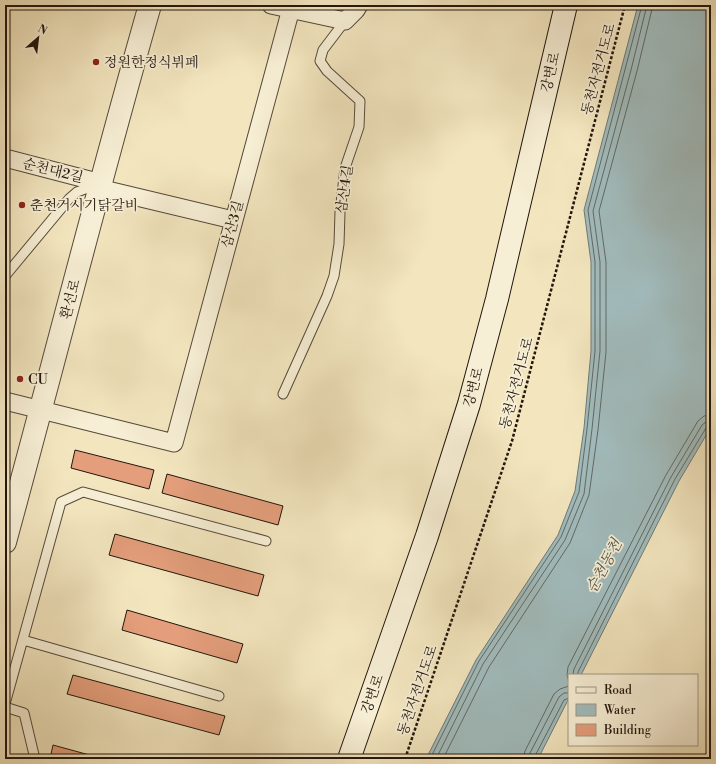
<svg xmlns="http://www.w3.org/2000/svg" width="716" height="764" viewBox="0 0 716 764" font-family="'Libre Bodoni','Noto Serif KR',serif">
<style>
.water{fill:#a1bcbd;stroke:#6e7a77}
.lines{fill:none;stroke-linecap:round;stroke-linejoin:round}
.shore{stroke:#626965;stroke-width:1}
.building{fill:#e49e7b;stroke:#22160d}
.service-casing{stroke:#564a3a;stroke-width:11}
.minor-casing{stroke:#564a3a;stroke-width:19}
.tertiary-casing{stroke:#564a3a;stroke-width:24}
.secondary-casing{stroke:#22160d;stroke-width:24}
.path{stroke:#22160d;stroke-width:2.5;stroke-dasharray:3 2;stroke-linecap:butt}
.service{stroke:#f7efd5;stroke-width:9}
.minor{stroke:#f7efd5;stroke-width:17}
.tertiary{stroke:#f7efd5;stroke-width:22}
.secondary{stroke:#f7efd5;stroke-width:22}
.poi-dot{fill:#8f2418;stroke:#f7efd5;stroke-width:1.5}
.labels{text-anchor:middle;stroke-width:3.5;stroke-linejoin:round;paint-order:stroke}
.poi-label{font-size:14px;fill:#22160d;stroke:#f7efd5;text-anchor:start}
.street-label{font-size:14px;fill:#22160d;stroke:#f7efd5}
.water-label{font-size:15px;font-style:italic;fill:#4e504b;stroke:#f7efd5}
</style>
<rect width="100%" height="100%" fill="#f3e6bf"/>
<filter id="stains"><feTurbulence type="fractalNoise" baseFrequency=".005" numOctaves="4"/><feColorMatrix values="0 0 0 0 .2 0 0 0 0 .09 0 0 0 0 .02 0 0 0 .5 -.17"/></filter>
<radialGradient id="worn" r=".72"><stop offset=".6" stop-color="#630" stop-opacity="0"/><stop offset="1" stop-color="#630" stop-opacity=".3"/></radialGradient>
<!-- water -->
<path class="water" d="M638,5h73v422l-32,54 -98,194h-12v23l-31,61h-112l50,-99 82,-125 17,-44 9,-63 7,-77v-89l-7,-52z"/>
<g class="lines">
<!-- shore -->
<path class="shore" d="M573,675l1,-6 97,-192 31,-52 4,-3 5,-1
M578,675v-3l97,-193 31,-51 5,-2
M569,682l-2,-7 1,-8 98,-192 32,-54 6,-5 7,-1
M430,759l49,-98 82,-124 18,-45 8,-63 8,-78v-89l-7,-52 54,-205
M436,759l47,-95 82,-124 19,-46 8,-65 8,-78v-89l-7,-51 38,-141 16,-65
M443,759l46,-92 81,-124 19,-48 9,-65 8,-78v-90l-7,-51 38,-140 16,-66
M523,759l2,-8 29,-57 6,-5 9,-3
M529,759l1,-6 29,-56 5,-4h5
M534,759l1,-3 29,-56 5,-2"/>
</g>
<!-- building -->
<path class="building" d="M75,450l79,20 -5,19 -78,-21z
M167,474l116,32 -5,19 -116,-32z
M115,534l149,41 -6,21 -149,-41z
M127,610l116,34 -6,19 -115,-33z
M73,675l152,41 -6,19 -152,-41z
M53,745l51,14h-54z"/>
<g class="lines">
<!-- service casing -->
<g class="service-casing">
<path id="service" d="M5,276l64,-77 8,-7 21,-8
M283,394l44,-98 7,-20 5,-32 1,-32 5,-44 14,-41 1,-26 -33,-30 -7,-10 3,-11 22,-29
M23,640l196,56
M5,704l56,-202 22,-10 183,49
M5,707l19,6 11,46"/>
</g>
<!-- minor casing -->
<g class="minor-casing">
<path id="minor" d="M271,5l74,16 11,-11 3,-5
M5,158l96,25
M99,188l134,32
M5,401l169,42 118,-438"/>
</g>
<!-- tertiary casing -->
<g class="tertiary-casing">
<path id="tertiary" d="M5,542c49,-179 94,-359 145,-537"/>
</g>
<!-- secondary casing -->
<g class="secondary-casing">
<path id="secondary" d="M349,759l78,-223 42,-132 28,-105 69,-294"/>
</g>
<!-- path -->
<path class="path" d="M405,759l107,-318 113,-436"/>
<!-- service -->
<use href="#service" class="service"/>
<!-- minor -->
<use href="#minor" class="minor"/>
<!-- tertiary -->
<use href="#tertiary" class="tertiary"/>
<!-- secondary -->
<use href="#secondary" class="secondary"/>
</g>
<!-- markers -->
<g class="poi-dot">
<circle cx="96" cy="62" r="4"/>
<circle cx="22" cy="205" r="4"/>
<circle cx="20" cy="379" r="4"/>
</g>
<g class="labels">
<!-- poi labels -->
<g class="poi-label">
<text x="104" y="67">정원한정식뷔페</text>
<text x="30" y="210">춘천거시기닭갈비</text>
<text x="28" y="384">CU</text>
</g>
<!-- street labels -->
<g class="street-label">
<text transform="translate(598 69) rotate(-75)" y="5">동천자전거도로</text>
<text transform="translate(550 72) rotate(-77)" y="5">강변로</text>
<text transform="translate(53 170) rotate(14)" y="5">순천대2길</text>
<text transform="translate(344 189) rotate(-82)" y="5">삼산4길</text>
<text transform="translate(232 224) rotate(-75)" y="5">삼산3길</text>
<text transform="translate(70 299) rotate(-75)" y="5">환선로</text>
<text transform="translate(516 383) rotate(-75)" y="5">동천자전거도로</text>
<text transform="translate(473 387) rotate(-75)" y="5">강변로</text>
<text transform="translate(417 690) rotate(-71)" y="5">동천자전거도로</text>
<text transform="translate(372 694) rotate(-71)" y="5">강변로</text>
</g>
<!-- water labels -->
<g class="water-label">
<text transform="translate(604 566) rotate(-62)" y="5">순천동천</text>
</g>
</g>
<!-- margin -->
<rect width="716" height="764" fill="none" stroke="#f3e6bf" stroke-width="20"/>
<rect x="6" y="6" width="704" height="752" fill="none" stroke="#22160d" stroke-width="2"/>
<rect x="10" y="10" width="696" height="744" fill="none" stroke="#22160d"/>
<!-- legend -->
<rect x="568" y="674" width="130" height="72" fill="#f7efd5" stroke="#a29885"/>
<rect x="576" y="687" width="20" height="6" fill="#f7efd5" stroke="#a29885"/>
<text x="604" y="694" font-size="12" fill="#22160d">Road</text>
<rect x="576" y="704" width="20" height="12" fill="#a1bcbd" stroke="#a29885"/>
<text x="604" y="714" font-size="12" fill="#22160d">Water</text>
<rect x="576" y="724" width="20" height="12" fill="#e49e7b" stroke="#a29885"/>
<text x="604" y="734" font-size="12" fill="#22160d">Building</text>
<!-- north arrow -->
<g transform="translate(38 38) rotate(28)" stroke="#f7efd5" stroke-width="3" paint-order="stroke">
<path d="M0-3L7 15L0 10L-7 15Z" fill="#22160d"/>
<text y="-6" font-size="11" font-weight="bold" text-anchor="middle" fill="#22160d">N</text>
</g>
<rect width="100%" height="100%" filter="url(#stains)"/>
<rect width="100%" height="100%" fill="url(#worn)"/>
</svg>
